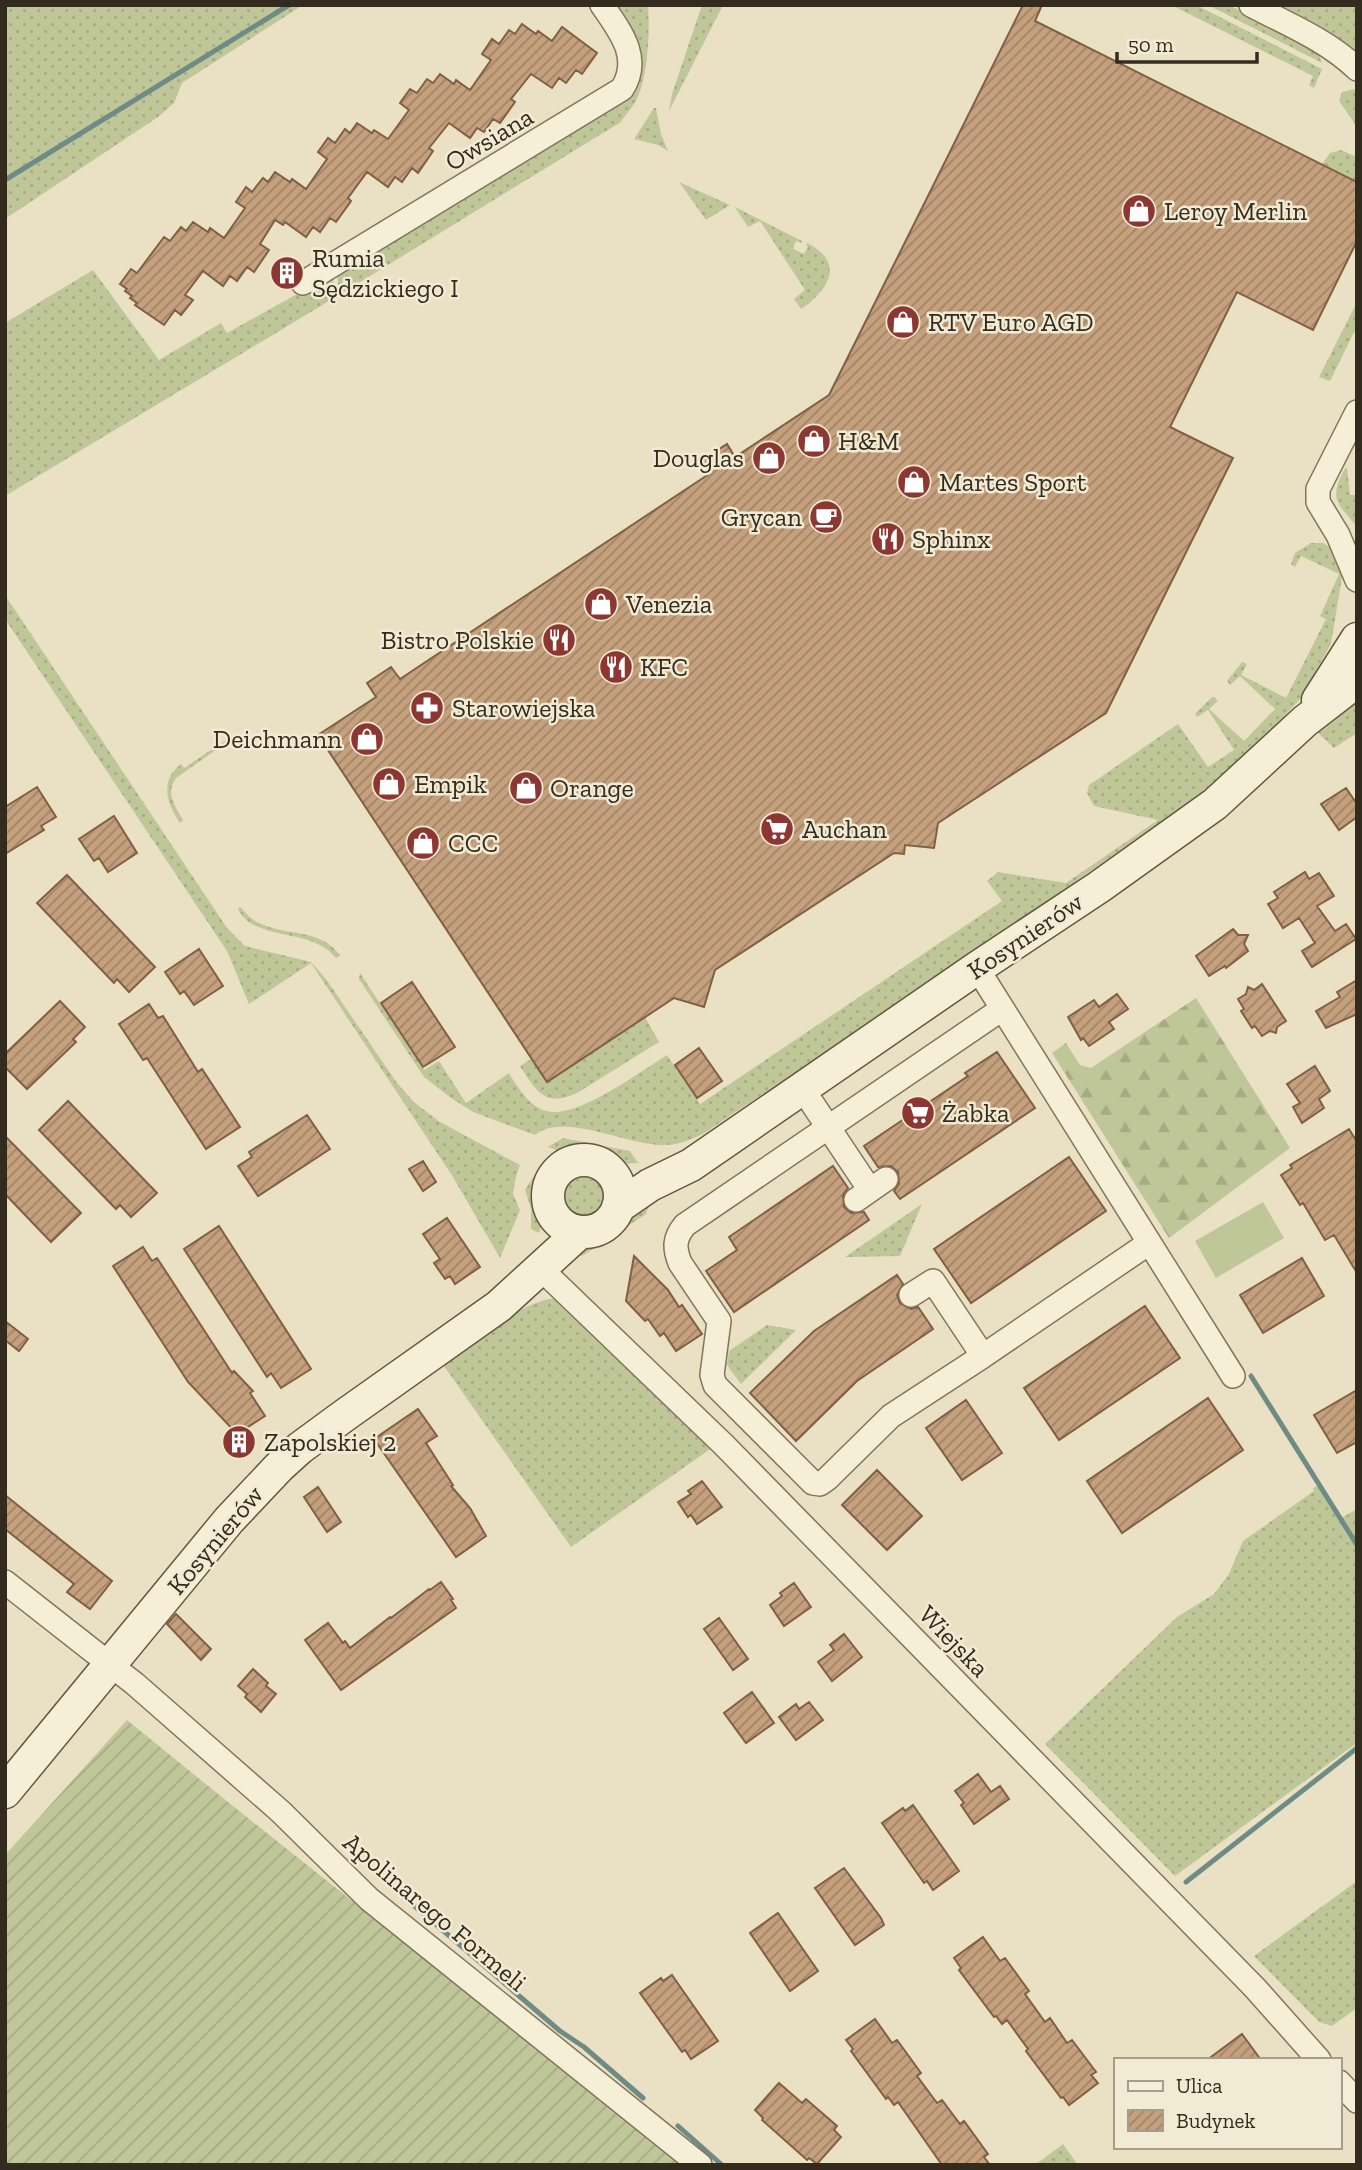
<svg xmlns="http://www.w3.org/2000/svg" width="1362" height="2170" viewBox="0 0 1362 2170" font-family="'Zilla Slab',serif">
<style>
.grass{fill:url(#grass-dots)}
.forest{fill:url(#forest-firs)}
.garden{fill:url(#garden-furrows)}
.pitch{fill:#bfc799}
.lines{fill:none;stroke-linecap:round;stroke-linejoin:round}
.stream{stroke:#6e8b86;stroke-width:5}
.building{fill:url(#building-hatch);stroke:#806044;stroke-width:2}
.street-casing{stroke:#83745c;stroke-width:26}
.secondary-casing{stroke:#65553f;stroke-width:35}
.street{stroke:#f6efd7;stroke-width:23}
.secondary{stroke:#f6efd7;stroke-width:32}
.labels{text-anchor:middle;stroke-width:5;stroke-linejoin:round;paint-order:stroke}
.street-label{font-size:26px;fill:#342b1f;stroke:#f2ebd3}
.poi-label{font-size:26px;fill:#342b1f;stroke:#f2ebd3;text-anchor:start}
</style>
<defs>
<pattern id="grass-dots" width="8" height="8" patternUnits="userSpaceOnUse" patternTransform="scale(1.75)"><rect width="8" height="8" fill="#bfc799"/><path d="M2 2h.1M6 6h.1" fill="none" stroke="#a5ab83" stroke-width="1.8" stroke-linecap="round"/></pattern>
<pattern id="forest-firs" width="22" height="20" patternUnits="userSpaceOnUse" patternTransform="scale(1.75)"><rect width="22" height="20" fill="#bfc799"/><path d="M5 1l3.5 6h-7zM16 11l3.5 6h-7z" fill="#a5ab83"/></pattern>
<pattern id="garden-furrows" width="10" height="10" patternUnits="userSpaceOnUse" patternTransform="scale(1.75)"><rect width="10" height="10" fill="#bfc799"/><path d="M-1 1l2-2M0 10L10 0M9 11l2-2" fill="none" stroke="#a5ab83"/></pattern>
<pattern id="building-hatch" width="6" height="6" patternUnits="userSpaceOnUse" patternTransform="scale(1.75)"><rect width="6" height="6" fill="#c5a07d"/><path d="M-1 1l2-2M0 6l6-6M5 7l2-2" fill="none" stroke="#a18366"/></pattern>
</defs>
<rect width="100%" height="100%" fill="#eae1c4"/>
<!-- grass -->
<path class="grass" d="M5,5h298l-121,78 -8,20 -16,14 -153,102z
M613,5h35c2,26 0,71 -11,94 -4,8 -11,15 -16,23l-282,173 -2,-24 296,-177c4,-12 11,-28 9,-40 -2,-15 -21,-36 -29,-49z
M702,5h21l-54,106 3,-17z
M1171,5h25l126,64 -8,19 -5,-3 4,-9z
M1208,5h21l79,40 10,8 4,10z
M1275,5h82v48l-2,-3z
M1354,89l3,3v35l-18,-26 3,-9z
M654,108h2l5,26 7,17 -10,-6 -24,-6z
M1341,150l16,7v25l-35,-18 8,-11z
M679,182l51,23 -24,15z
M735,207l67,34 -1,2 -5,-2 -3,8 11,5 4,-7 -2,-2 1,-2c38,19 23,46 -6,66l-7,-10 11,-9 -45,-69 -12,6z
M93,270l66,90 62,-37 6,10 106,-59 1,24 -329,198v-173z
M1357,302v24l-27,55 -11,-4z
M1345,468h2l3,27h7v32c-21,-26 -28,-27 -12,-59z
M1311,543h12l11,7 9,21 -12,73 -31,55 -31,34 -60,55 -187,131 -319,215c-13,6 -27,12 -42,11 -34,0 -98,-33 -126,-10l-62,-23 -22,-14 -27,-21 -65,-98 1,-6 64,97 15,-9 27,42 43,-30c9,15 20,33 37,38 30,9 95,-40 121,-56l33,49 302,-203 -15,-20 11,-9 68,11 92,-63 -64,-14 -7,-13 2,-8 89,-61 30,43 26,-17 -26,-40 -11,7 -2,-3 16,-16 3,-1 4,4 -9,8 35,32 31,-32 -35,-33 -10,9 -3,-4 15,-19 5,2 -6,11 45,23 40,-79 -6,-3 19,-42 -38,-18 -6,11 -4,-3 4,-11z
M5,595l222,333 18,18 66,16 15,17 71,104 18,20 25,19 80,43c-4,10 -6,19 -7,29l7,16 -20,48 -47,-81 -142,-214 -62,41 -22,-53 -222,-332z
M1357,693v40l-23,15 -16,-15z
M232,736l1,2 -57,40c-11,15 -1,28 7,42l-3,3c-13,-19 -21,-42 1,-59l3,4z
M240,907c5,5 11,12 17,15 28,15 62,5 83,33l-4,3c-26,-32 -81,-15 -98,-49z
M645,1017l14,25 -82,51c-32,15 -41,-2 -57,-27l11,-7 16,23z
M563,1138l67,13 8,12 -16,1 -32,-12 -19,3 -23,-8z
M533,1177c13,15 13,38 6,56l-8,-4v-20l-6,-19z
M565 1197a20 20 0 1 1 40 0a20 20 0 1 1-40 0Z
M650,1202l-4,12 -64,42 -14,-5 17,-11 20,-5 8,-5 11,-16z
M922,1204l-22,52 -55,1z
M556,1298l160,147 -145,102 -129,-184c30,-20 78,-62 114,-65z
M767,1325l29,5 -55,54 -14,-19 2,-14z
M1320,1484l21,34 16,-9v234l-182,133 -130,-132 132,-127 37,-23 15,-20 14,-33 71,-50 -1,-3z
M1357,1881v127l-25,18 -13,-4 -65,-66z
M1063,2144l15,21h-43z"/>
<!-- forest -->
<path class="forest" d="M1196,998l94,150 -121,90 -117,-185 14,-10 14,22 11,3z"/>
<!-- garden -->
<path class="garden" d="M127,1720c184,151 373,296 560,445h-682v-310z"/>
<!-- pitch -->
<path class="pitch" d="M1263,1202l21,36 -68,40 -21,-37z"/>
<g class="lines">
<!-- stream -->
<path class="stream" d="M5,180l284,-175
M1251,1376l106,169
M1186,1882l171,-134
M404,1897l156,134 24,16 59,51
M678,2126l44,39"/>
</g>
<!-- building -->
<path class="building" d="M1023,5h19l-7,16 322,161v59l-44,89 -76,-38 -67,135 63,31 -127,255 -168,110 -4,25 -29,-3 -1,9 -10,-1 -179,117 -11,37 -30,-9 -127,84 -229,-347 58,-38 -9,-14 24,-16 9,12 309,-205 -8,-13 26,-17 8,13 94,-62z
M522,24l14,10 2,-3 14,10 10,-14 35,26 -15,21 -6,-4 -10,13 -7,-5 -7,10 -21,-14 -20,25 4,3 -15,21 -7,-4 -9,13 -7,-4 -7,10 -21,-15 -20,25 4,3 -15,22 -6,-5 -10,14 -7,-5 -7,10 -21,-15 -19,26 3,3 -15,21 -6,-4 -10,14 -7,-5 -7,10 -21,-15 -2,3 -8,-5 -15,24 9,6 -15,22 -7,-5 -10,14 -7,-5 -7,10 -20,-15 -18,24 8,5 -12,15 -6,-5 -11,15 -29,-20 2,-2 -7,-5 2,-2 -7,-5 2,-2 -7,-5 11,-15 6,4 27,-36 6,4 11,-14 5,4 7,-9 15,10 2,-4 14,10 21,-30 -9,-6 10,-15 6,5 11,-14 5,4 7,-10 15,10 2,-3 14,10 21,-30 -9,-7 10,-14 7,5 10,-14 5,4 7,-10 15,10 2,-3 14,9 21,-29 -9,-7 10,-14 7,4 10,-14 6,4 7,-9 14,10 2,-4 14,10 21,-30 -9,-6 10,-15 7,5 10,-14 6,4z
M37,787l19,30 -15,9 3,4 -39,24v-47z
M1346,788l11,16v13l-18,13 -18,-26z
M114,816l23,37 -29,19 -9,-14 -5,3 -15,-22z
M1305,872l4,7 10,-6 15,23 -17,10 18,25 11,-7 10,15 -44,28 -10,-16 13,-8 -16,-25 -16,10 -15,-24 10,-6 -4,-6z
M67,875l88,92 -26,25 -12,-13 -3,4 -77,-80z
M1233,929l5,6h10l-4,9 4,7 -22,17 -1,-2 -16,10 -13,-20z
M199,949l24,37 -29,19 -10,-14 -4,3 -15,-22z
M1357,980v34l-31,14 -10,-17 24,-14 -3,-5z
M412,982l43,65 -32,20 -42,-64z
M1262,984l24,37 -9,6 -1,6 -6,-2 -8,5 -7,-10 -3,2 -11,-17 3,-2 -6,-10 8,-5 2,-7 6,3z
M1117,994l11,15 -19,13 5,7 -25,17 -6,-8 -2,2 -13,-23 26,-17 5,7z
M60,1001l25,26 -12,12 3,3 -49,47 -22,-22v-13z
M149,1004l9,14 5,-2 35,56 4,-3 38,58 -34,22 -59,-91 -4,2 -24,-36z
M699,1048l23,33 -25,17 -22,-33z
M997,1052l38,56 -135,91 -6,-8 5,-7 -1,-12 -7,-6 -13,1 -14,-21 104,-70 -3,-3z
M1315,1066l15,25 -11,8 5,9 -22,15 -9,-16 7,-4 -13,-19z
M68,1101l89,92 -26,24 -11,-12 -4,4 -77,-79z
M307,1115l23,34 -72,47 -20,-30 14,-9 -3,-5z
M1349,1129l8,13v131l-23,-38 -9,5 -22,-37 -3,2 -19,-30 11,-7 -2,-3z
M5,1136l76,77 -30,29 -46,-48z
M1069,1157l37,54 -135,92 -37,-54z
M423,1161l13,21 -13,9 -14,-22z
M833,1166l15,22 -5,7 1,12 7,6 13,-1 5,8 -135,92 -28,-41 31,-21 -8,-13z
M447,1218l33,49 -25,17 -5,-8 -5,3 -11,-16 6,-4 -17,-25z
M219,1226l92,143 -30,19 -10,-15 -4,4 -83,-128z
M143,1247l9,14 5,-3 75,115 2,-2 19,20 -3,2 15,23 -28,18 -49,-52 -75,-116z
M634,1256l34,34 11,17 3,-2 20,29 -26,17 -12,-18 -4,3 -12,-17 -3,2 -19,-20z
M1302,1258l22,38 -61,37 -23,-38z
M897,1275l6,9 -6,11 3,8 11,6 7,-2 15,22 -76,52 -61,60 -46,-48 64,-62z
M1145,1306l35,52 -121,82 -35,-52z
M5,1321l23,18 -9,12 -14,-11z
M1357,1390v52l-20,11 -23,-38z
M1208,1398l35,52 -121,83 -35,-52z
M966,1400l36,53 -40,27 -36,-52z
M418,1409l19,27 -11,7 27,42 -2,1 19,22 16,28 -30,21 -82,-118z
M877,1470l45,46 -35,34 -45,-45z
M702,1481l20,26 -25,17 -6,-9 -3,2 -10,-15 13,-8 -3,-3z
M318,1487l23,35 -14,10 -23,-35z
M5,1495l107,86 -22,28 -23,-17 7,-8 -69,-55z
M441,1582l12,17 -2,1 5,8 -115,82 -36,-50 23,-17 15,20 2,-2 5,7 40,-31 1,1 38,-29 1,1z
M794,1583l17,24 -27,19 -14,-21 12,-9 -2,-3z
M176,1614l35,35 -10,11 -34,-36z
M719,1618l29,41 -15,11 -29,-41z
M844,1634l18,23 -30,24 -14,-19 16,-12 -4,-5z
M253,1669l15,14 -2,3 10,8 -15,18 -16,-15 2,-3 -9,-8z
M752,1692l22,31 -28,20 -22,-30z
M809,1702l14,18 -27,20 -17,-23 17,-13 3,5z
M978,1774l13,18 9,-6 9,13 -35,25 -13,-19 3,-2 -9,-12z
M913,1805l46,66 -26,19 -6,-9 -3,2 -42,-60 21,-15 2,3z
M844,1868l37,50 3,7 -29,20 -40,-57z
M778,1913l40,58 -28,20 -40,-58z
M983,1937l17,24 5,-3 24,33 -4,3 20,28 5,-4 17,25 5,-3 24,32 -5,3 7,8 -29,22 -6,-8 -2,1 -35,-47 2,-2 -21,-29 -5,4 -6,-8 -2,1 -35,-47 2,-2 -7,-10z
M672,1975l46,66 -27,18 -6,-9 -3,2 -42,-59 21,-15 2,3z
M875,2019l17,24 5,-3 24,33 -4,3 20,27 5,-3 18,24 4,-3 24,33 -4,3 6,8h-48l-44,-63 -4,3 -6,-8 -2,2 -35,-48 2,-2 -7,-9z
M1242,2034l19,26h-54z
M779,2083l23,20 4,-4 31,27 -3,4 7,7 -24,27 -8,-6 -2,2 -45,-40 1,-2 -8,-8z"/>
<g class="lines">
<!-- street casing -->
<g class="street-casing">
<path id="street" d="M1251,5c36,19 76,35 106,64
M303,283l319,-194c20,-31 -2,-58 -20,-84
M1357,412l-39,77v13l20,33 19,45
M977,968l256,408
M802,1088l68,102
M856,1200l30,-21
M541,1269l183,176 531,543 64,72
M911,1295l22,-14 50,75 166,-113
M983,1356l-92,60 -64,63 -7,5 -7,-1 -98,-98 -3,-10 7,-54 -39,-58c-6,-15 -6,-25 5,-38l317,-216
M5,1582l130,102 146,128 88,87 331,266
M1339,2082l18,19"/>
</g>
<!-- secondary casing -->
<g class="secondary-casing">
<path id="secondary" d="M1318,700l39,-61
M548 1196a36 36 0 1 1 72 0a36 36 0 1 1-72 0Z
M618,1207l32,-22 41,-20 286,-197 122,-81 116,-83 90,-83 52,-40
M5,1792l224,-272 50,-53 21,-19 45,-33 154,-109 81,-74"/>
</g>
<!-- street -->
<use href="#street" class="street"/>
<!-- secondary -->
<use href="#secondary" class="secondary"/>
</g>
<!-- icons -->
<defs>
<g id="shop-disc" transform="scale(1.75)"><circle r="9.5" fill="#8d3732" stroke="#f2ebd3"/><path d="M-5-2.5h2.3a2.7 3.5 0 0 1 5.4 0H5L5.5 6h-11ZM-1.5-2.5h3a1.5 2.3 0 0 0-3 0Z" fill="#fff"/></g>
<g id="building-disc" transform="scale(1.75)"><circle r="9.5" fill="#8d3732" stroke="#f2ebd3"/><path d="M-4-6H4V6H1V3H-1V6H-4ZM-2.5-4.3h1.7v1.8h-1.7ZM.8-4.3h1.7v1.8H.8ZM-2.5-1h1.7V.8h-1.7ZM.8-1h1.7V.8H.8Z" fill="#fff"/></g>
<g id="cafe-disc" transform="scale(1.75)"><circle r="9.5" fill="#8d3732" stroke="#f2ebd3"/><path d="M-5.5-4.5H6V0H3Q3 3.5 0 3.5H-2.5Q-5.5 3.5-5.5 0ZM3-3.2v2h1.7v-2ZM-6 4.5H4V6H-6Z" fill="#fff"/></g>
<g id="restaurant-disc" transform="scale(1.75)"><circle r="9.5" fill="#8d3732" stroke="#f2ebd3"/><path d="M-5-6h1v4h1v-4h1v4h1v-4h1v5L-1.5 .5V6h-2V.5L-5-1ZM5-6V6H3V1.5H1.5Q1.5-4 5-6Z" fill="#fff"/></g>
<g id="pharmacy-disc" transform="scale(1.75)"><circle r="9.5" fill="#8d3732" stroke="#f2ebd3"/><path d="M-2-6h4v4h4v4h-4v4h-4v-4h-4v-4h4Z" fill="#fff"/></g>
<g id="supermarket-disc" transform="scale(1.75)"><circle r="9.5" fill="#8d3732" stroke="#f2ebd3"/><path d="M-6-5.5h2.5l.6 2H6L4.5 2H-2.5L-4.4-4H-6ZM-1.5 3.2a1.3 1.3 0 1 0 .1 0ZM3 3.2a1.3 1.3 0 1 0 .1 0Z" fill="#fff"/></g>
</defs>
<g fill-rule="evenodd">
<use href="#shop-disc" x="1139" y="211"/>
<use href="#building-disc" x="287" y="273"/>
<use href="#shop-disc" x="903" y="322"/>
<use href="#shop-disc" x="814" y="441"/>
<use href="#shop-disc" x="769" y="458"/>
<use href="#shop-disc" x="914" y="482"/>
<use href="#cafe-disc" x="826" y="517"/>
<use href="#restaurant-disc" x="888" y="539"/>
<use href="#shop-disc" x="601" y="604"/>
<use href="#restaurant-disc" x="559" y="640"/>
<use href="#restaurant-disc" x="616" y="667"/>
<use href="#pharmacy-disc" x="427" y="708"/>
<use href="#shop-disc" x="367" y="739"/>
<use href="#shop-disc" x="389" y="784"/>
<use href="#shop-disc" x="526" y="788"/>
<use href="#supermarket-disc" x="777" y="829"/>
<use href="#shop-disc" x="423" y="843"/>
<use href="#supermarket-disc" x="918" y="1113"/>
<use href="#building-disc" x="239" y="1442"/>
</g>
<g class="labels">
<!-- street labels -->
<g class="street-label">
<text transform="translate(489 139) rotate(-31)" y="9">Owsiana</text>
<text transform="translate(1025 936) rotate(-34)" y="9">Kosynierów</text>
<text transform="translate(215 1540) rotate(-50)" y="9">Kosynierów</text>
<text transform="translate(954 1641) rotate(46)" y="9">Wiejska</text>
<text transform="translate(435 1912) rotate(40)" y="9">Apolinarego Formeli</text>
</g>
<!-- poi labels -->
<g class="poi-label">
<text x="1164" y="220">Leroy Merlin</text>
<text x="312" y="267">Rumia<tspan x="312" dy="30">Sędzickiego I</tspan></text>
<text x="928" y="331">RTV Euro AGD</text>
<text x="838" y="450">H&amp;M</text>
<text x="744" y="467" text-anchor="end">Douglas</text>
<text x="939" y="491">Martes Sport</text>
<text x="802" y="526" text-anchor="end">Grycan</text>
<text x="912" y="548">Sphinx</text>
<text x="626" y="613">Venezia</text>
<text x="534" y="649" text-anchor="end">Bistro Polskie</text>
<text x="640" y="676">KFC</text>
<text x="452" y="717">Starowiejska</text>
<text x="342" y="748" text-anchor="end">Deichmann</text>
<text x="414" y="793">Empik</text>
<text x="550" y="797">Orange</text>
<text x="802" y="838">Auchan</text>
<text x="448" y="852">CCC</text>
<text x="942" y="1122">Żabka</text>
<text x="264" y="1451">Zapolskiej 2</text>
</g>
</g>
<!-- border -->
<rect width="1362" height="2170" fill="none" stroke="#342b1f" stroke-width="14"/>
<!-- legend -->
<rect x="1114" y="2058" width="228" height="91" fill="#f2ebd3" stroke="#a69e8b" stroke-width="2"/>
<rect x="1128" y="2081" width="35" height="10" fill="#f6efd7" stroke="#a69e8b" stroke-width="2"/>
<text x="1176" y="2093" font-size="21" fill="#342b1f">Ulica</text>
<rect x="1128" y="2110" width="35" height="21" fill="url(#building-hatch)" stroke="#a69e8b" stroke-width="2"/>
<text x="1176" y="2128" font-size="21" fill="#342b1f">Budynek</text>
<!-- scale -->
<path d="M1117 52v10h140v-10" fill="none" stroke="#342b1f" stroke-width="3.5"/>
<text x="1128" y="52" font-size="21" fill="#342b1f" stroke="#f2ebd3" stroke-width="5" paint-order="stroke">50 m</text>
</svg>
